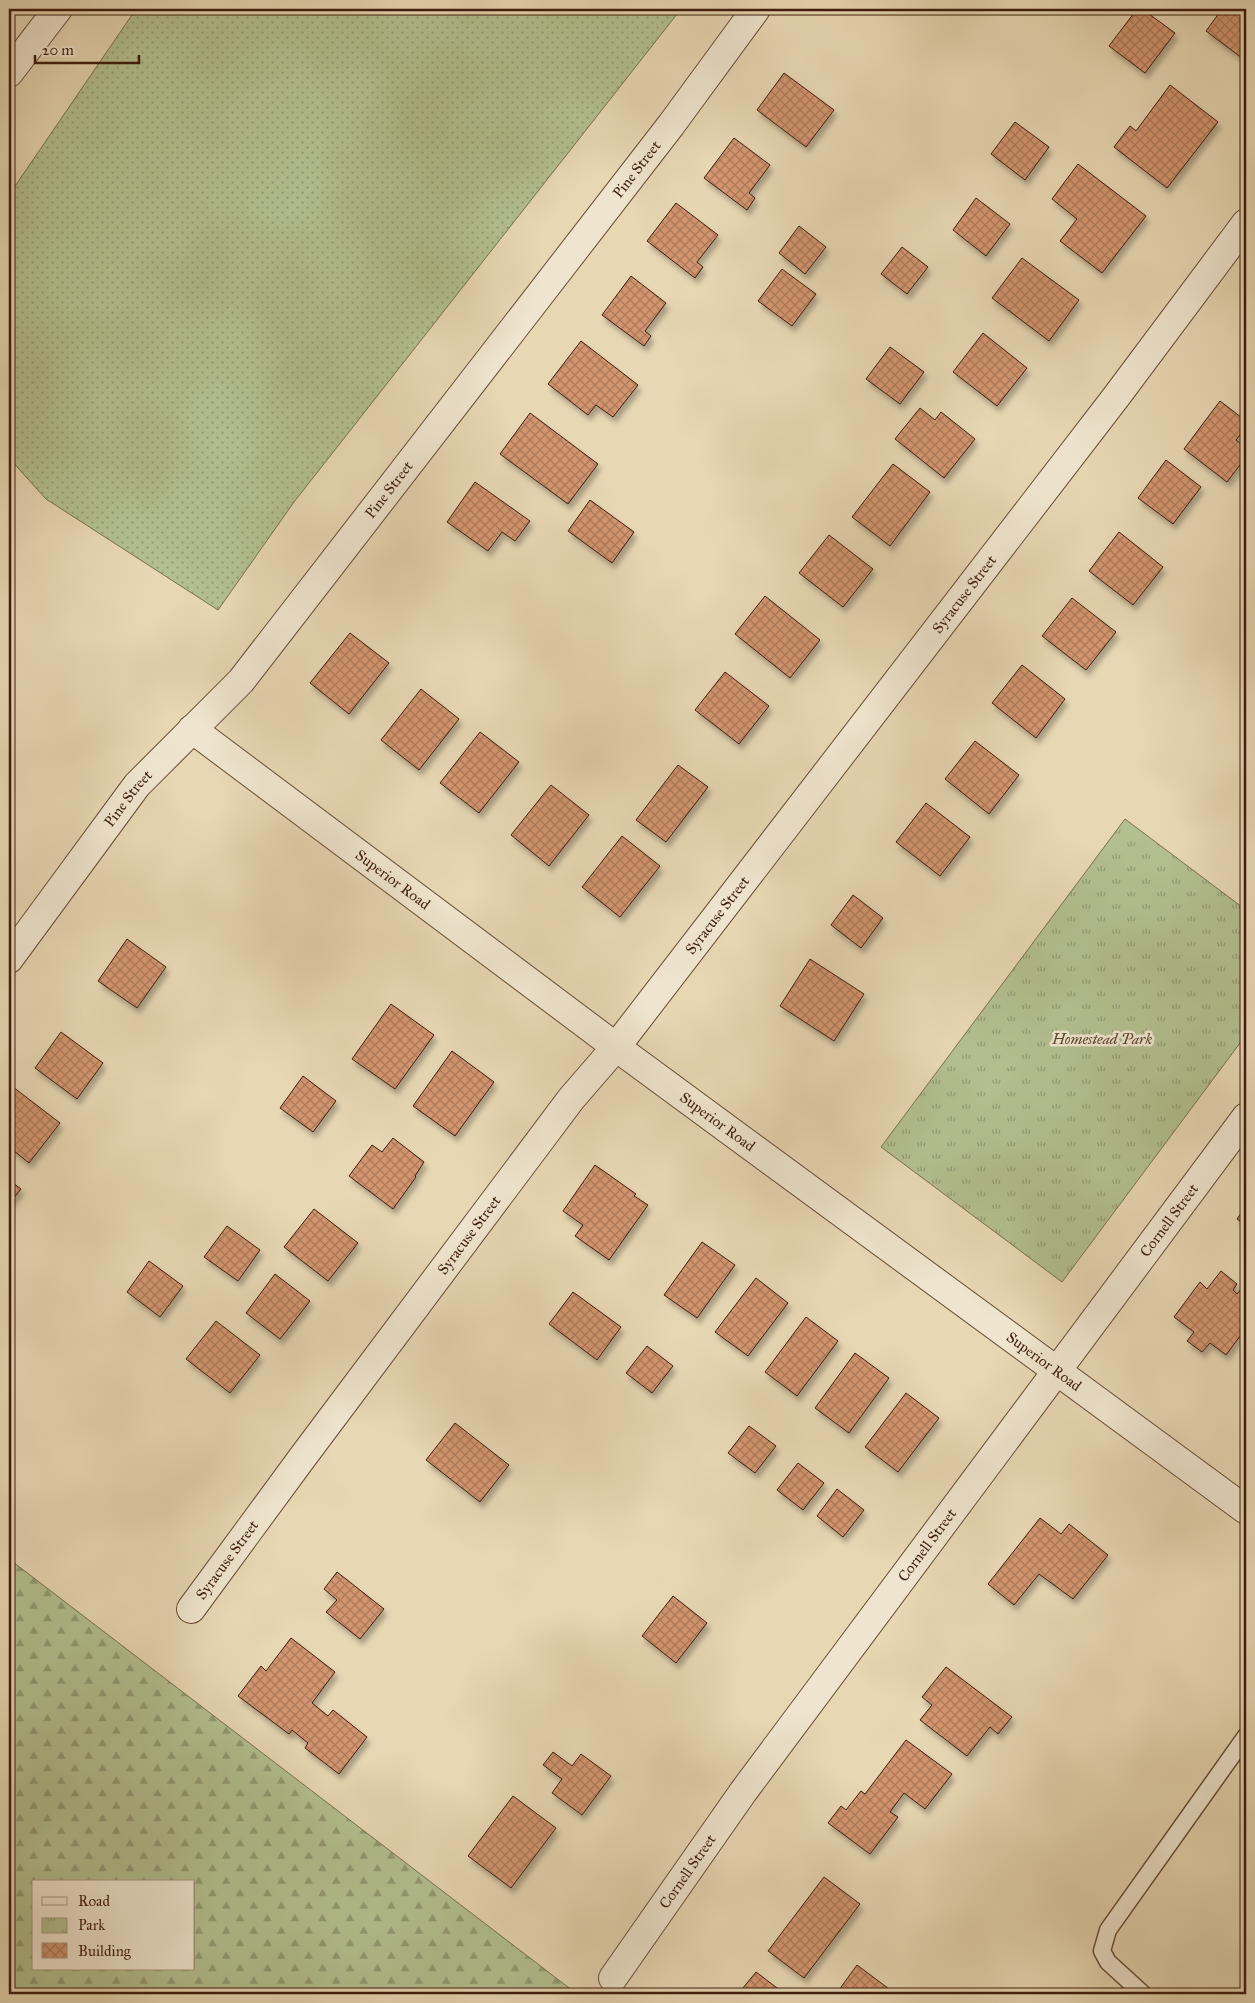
<svg xmlns="http://www.w3.org/2000/svg" width="1255" height="2003" viewBox="0 0 1255 2003" font-family="'IM FELL Great Primer',serif">
<style>
.grass{fill:url(#grass-dots);stroke:#786e4e}
.forest{fill:url(#forest-firs);stroke:#786e4e;fill-rule:evenodd}
.park{fill:url(#park-tufts);stroke:#786e4e}
.building{fill:url(#building-cross-hatch);stroke:#3e1c0d;filter:url(#shadow)}
.lines{fill:none;stroke-linecap:round;stroke-linejoin:round}
.lane-casing{stroke:#684b36;stroke-width:19}
.street-casing{stroke:#684b36;stroke-width:30}
.lane{stroke:#efe5ce;stroke-width:16}
.street{stroke:#efe5ce;stroke-width:28}
.labels{text-anchor:middle;stroke-width:5;stroke-linejoin:round;paint-order:stroke}
.street-label{font-size:15px;fill:#3e1c0d;stroke:#efe5ce}
.park-label{font-size:15px;font-style:italic;fill:#5b452e;stroke:#efe5ce}
</style>
<defs>
<pattern id="grass-dots" width="8" height="8" patternUnits="userSpaceOnUse" patternTransform="scale(1.25)"><rect width="8" height="8" fill="#b2bf8f"/><path d="M2 2h.1M6 6h.1" fill="none" stroke="#929a73" stroke-width="1.8" stroke-linecap="round"/></pattern>
<pattern id="forest-firs" width="22" height="20" patternUnits="userSpaceOnUse" patternTransform="scale(1.25)"><rect width="22" height="20" fill="#b2bf8f"/><path d="M5 1l3.5 6h-7zM16 11l3.5 6h-7z" fill="#929a73"/></pattern>
<pattern id="park-tufts" width="24" height="20" patternUnits="userSpaceOnUse" patternTransform="scale(1.25)"><rect width="24" height="20" fill="#b2bf8f"/><path d="M3 7l-1-3M5 7V3M7 7l1-3M15 17l-1-3M17 17v-4M19 17l1-3" fill="none" stroke="#929a73"/></pattern>
<pattern id="building-cross-hatch" width="8" height="8" patternUnits="userSpaceOnUse" patternTransform="scale(1.25)"><rect width="8" height="8" fill="#d29570"/><path d="M0 0l8 8M0 8l8-8" fill="none" stroke="#ac795a"/></pattern>
<filter id="shadow"><feDropShadow dx="3" dy="5.5" stdDeviation="2.5" flood-color="#0004"/></filter>
</defs>
<rect width="100%" height="100%" fill="#e7d7b3"/>
<filter id="stains"><feTurbulence type="fractalNoise" baseFrequency=".004" numOctaves="4"/><feColorMatrix values="0 0 0 0 .2 0 0 0 0 .09 0 0 0 0 .02 0 0 0 .5 -.17"/></filter>
<radialGradient id="worn" r=".72"><stop offset=".6" stop-color="#630" stop-opacity="0"/><stop offset="1" stop-color="#630" stop-opacity=".3"/></radialGradient>
<!-- grass -->
<path class="grass" d="M136,9h545l-387,493 -76,108 -172,-111 -37,-41v-263z"/>
<!-- forest -->
<path class="forest" d="M9,1559l568,435h-568zM34,1882h160v87h-160z"/>
<!-- park -->
<path class="park" d="M1125,819l121,91v125l-184,247 -181,-135z"/>
<!-- building -->
<path class="building" d="M1137,9h5l33,24 -30,40 -36,-27z
M1222,9h24v52l-40,-30z
M784,73l50,37 -28,37 -49,-37z
M1170,85l48,37 -51,66 -53,-41 16,-21 6,5z
M1015,122l34,25 -24,33 -34,-26z
M734,138l36,27 -21,28 6,5 -8,12 -43,-32z
M1078,164l68,52 -44,57 -42,-32 17,-22 -25,-20z
M976,198l34,26 -24,32 -33,-26z
M676,203l42,32 -21,27 6,5 -8,11 -48,-37z
M799,226l27,21 -21,27 -26,-21z
M902,247l26,20 -21,27 -26,-20z
M1022,258l57,42 -30,41 -57,-43z
M782,269l34,25 -24,32 -34,-25z
M631,276l35,27 -21,28 6,5 -7,10 -42,-31z
M983,333l44,35 -30,38 -44,-34z
M581,341l57,44 -25,32 -17,-12 -8,10 -40,-31z
M890,347l34,25 -24,32 -34,-25z
M1246,352v13l-6,-5z
M1220,401l26,20v6l-10,13 10,8v9l-19,25 -43,-33z
M920,408l15,12 6,-8 34,27 -31,39 -49,-39z
M530,413l68,51 -30,40 -68,-50z
M1166,460l35,27 -28,37 -35,-26z
M893,464l37,28 -40,54 -38,-29z
M475,482l55,39 -15,20 -13,-9 -14,19 -41,-29z
M590,500l44,32 -22,31 -44,-32z
M1119,532l44,35 -30,38 -44,-34z
M829,535l44,34 -30,38 -44,-34z
M765,596l55,44 -30,38 -55,-44z
M1072,598l44,34 -30,38 -44,-34z
M350,633l39,30 -40,51 -39,-31z
M1022,665l43,34 -29,39 -44,-35z
M725,672l44,34 -30,38 -44,-34z
M421,689l38,30 -40,51 -38,-30z
M480,732l39,30 -40,51 -39,-30z
M975,741l44,34 -30,39 -44,-35z
M678,765l30,22 -42,55 -30,-22z
M551,785l38,30 -40,51 -38,-31z
M926,803l44,34 -30,39 -44,-34z
M622,836l38,30 -40,51 -38,-30z
M853,895l30,23 -22,30 -30,-23z
M127,939l39,28 -29,41 -39,-27z
M810,959l54,35 -30,47 -54,-35z
M391,1004l43,31 -39,54 -43,-30z
M61,1032l42,31 -26,36 -42,-31z
M452,1051l42,31 -39,54 -42,-30z
M303,1076l33,25 -23,31 -33,-24z
M13,1087l47,36 -31,40 -20,-16v-55z
M393,1138l31,24 -9,14 1,1 -23,32 -44,-33 23,-31 10,7z
M595,1165l41,29 -2,2 14,9 -39,55 -34,-24 8,-11 -20,-14z
M9,1180l12,9 -12,15z
M1246,1206v20l-9,-7z
M314,1209l44,34 -30,38 -44,-34z
M227,1226l33,24 -22,31 -34,-24z
M702,1242l33,23 -38,53 -33,-23z
M149,1261l34,25 -23,31 -33,-25z
M1221,1271l16,13 -4,6 4,4 9,-11v45l-20,27 -16,-12 -8,9 -15,-11 7,-9 -20,-15 26,-35 7,7z
M275,1274l35,27 -30,38 -34,-26z
M756,1278l32,25 -40,53 -33,-24z
M573,1292l48,35 -24,33 -48,-36z
M806,1317l32,24 -41,55 -32,-24z
M216,1321l44,34 -30,38 -44,-34z
M647,1346l26,20 -21,27 -26,-20z
M855,1353l34,25 -40,55 -34,-25z
M906,1393l33,25 -41,54 -33,-25z
M455,1423l54,42 -29,37 -54,-42z
M749,1426l27,20 -21,27 -27,-20z
M798,1463l26,20 -21,27 -26,-20z
M837,1489l27,21 -21,27 -26,-21z
M1040,1518l21,16 8,-10 39,31 -35,44 -34,-25 -25,31 -26,-21z
M337,1572l47,37 -24,30 -34,-27 11,-12 -13,-11z
M673,1596l34,27 -31,40 -34,-27z
M291,1638l44,34 -23,31 16,13 5,-6 34,27 -28,37 -34,-26 3,-5 -16,-13 -3,4 -51,-38 23,-30 5,5z
M946,1667l66,50 -14,17 -8,-7 -23,29 -47,-36 12,-15 -10,-8z
M906,1740l46,34 -27,35 -21,-16 -14,19 8,5 -28,37 -42,-31 13,-17 5,4 15,-19 4,3z
M553,1752l19,14 9,-12 30,22 -29,39 -30,-22 10,-14 -19,-14z
M513,1796l43,32 -45,60 -43,-32z
M824,1877l36,27 -56,74 -36,-27z
M857,1965l32,24 -4,5h-49z
M756,1972l29,22h-47z"/>
<g class="lines">
<!-- lane casing -->
<g class="lane-casing">
<path id="lane" d="M1143,1994l-35,-32 -6,-11 6,-21 138,-194"/>
</g>
<!-- street casing -->
<g class="street-casing">
<g id="street">
<path d="M9,73l49,-64"/>
<path id="s1" d="M192,729l424,318 630,463"/>
<path id="s2" d="M9,959l128,-174 104,-104 430,-556 85,-116"/>
<path id="s3" d="M191,1609l111,-151 269,-359 45,-52 500,-650 130,-174"/>
<path id="s4" d="M613,1978l130,-186 503,-675"/>
</g>
</g>
<!-- lane -->
<use href="#lane" class="lane"/>
<!-- street -->
<use href="#street" class="street"/>
</g>
<g class="labels">
<!-- street labels -->
<g class="street-label">
<text dy="5" stroke="none"><textPath href="#s2" startOffset="1010">Pine Street</textPath></text>
<text dy="5" stroke="none"><textPath href="#s2" startOffset="605">Pine Street</textPath></text>
<text dy="5" stroke="none"><textPath href="#s3" startOffset="1276">Syracuse Street</textPath></text>
<text dy="5" stroke="none"><textPath href="#s2" startOffset="200">Pine Street</textPath></text>
<text dy="5" stroke="none"><textPath href="#s1" startOffset="251">Superior Road</textPath></text>
<text dy="5" stroke="none"><textPath href="#s3" startOffset="871">Syracuse Street</textPath></text>
<text dy="5" stroke="none"><textPath href="#s1" startOffset="656">Superior Road</textPath></text>
<text dy="5" stroke="none"><textPath href="#s4" startOffset="940">Cornell Street</textPath></text>
<text dy="5" stroke="none"><textPath href="#s3" startOffset="466">Syracuse Street</textPath></text>
<text dy="5" stroke="none"><textPath href="#s1" startOffset="1061">Superior Road</textPath></text>
<text dy="5" stroke="none"><textPath href="#s4" startOffset="535">Cornell Street</textPath></text>
<text dy="5" stroke="none"><textPath href="#s3" startOffset="61">Syracuse Street</textPath></text>
<text dy="5" stroke="none"><textPath href="#s4" startOffset="130">Cornell Street</textPath></text>
</g>
<!-- park labels -->
<g class="park-label">
<text x="1102" y="1044">Homestead Park</text>
</g>
</g>
<!-- margin -->
<rect width="1255" height="2003" fill="none" stroke="#e7d7b3" stroke-width="30"/>
<rect x="10" y="10" width="1235" height="1983" fill="none" stroke="#3e1c0d" stroke-width="2.5"/>
<rect x="15" y="15" width="1225" height="1973" fill="none" stroke="#3e1c0d"/>
<!-- legend -->
<rect x="32" y="1880" width="162" height="90" fill="#efe5ce" stroke="#a89581"/>
<rect x="42" y="1897" width="25" height="8" fill="#efe5ce" stroke="#a89581"/>
<text x="78" y="1906" font-size="15" fill="#3e1c0d">Road</text>
<rect x="42" y="1918" width="25" height="15" fill="url(#park-tufts)" stroke="#a89581"/>
<text x="78" y="1930" font-size="15" fill="#3e1c0d">Park</text>
<rect x="42" y="1943" width="25" height="15" fill="url(#building-cross-hatch)" stroke="#a89581"/>
<text x="78" y="1956" font-size="15" fill="#3e1c0d">Building</text>
<!-- scale -->
<path d="M35 55v8h104v-8" fill="none" stroke="#3e1c0d" stroke-width="2.5"/>
<text x="42" y="55" font-size="15" fill="#3e1c0d" stroke="#efe5ce" stroke-width="4" paint-order="stroke">20 m</text>
<rect width="100%" height="100%" filter="url(#stains)"/>
<rect width="100%" height="100%" fill="url(#worn)"/>
</svg>
